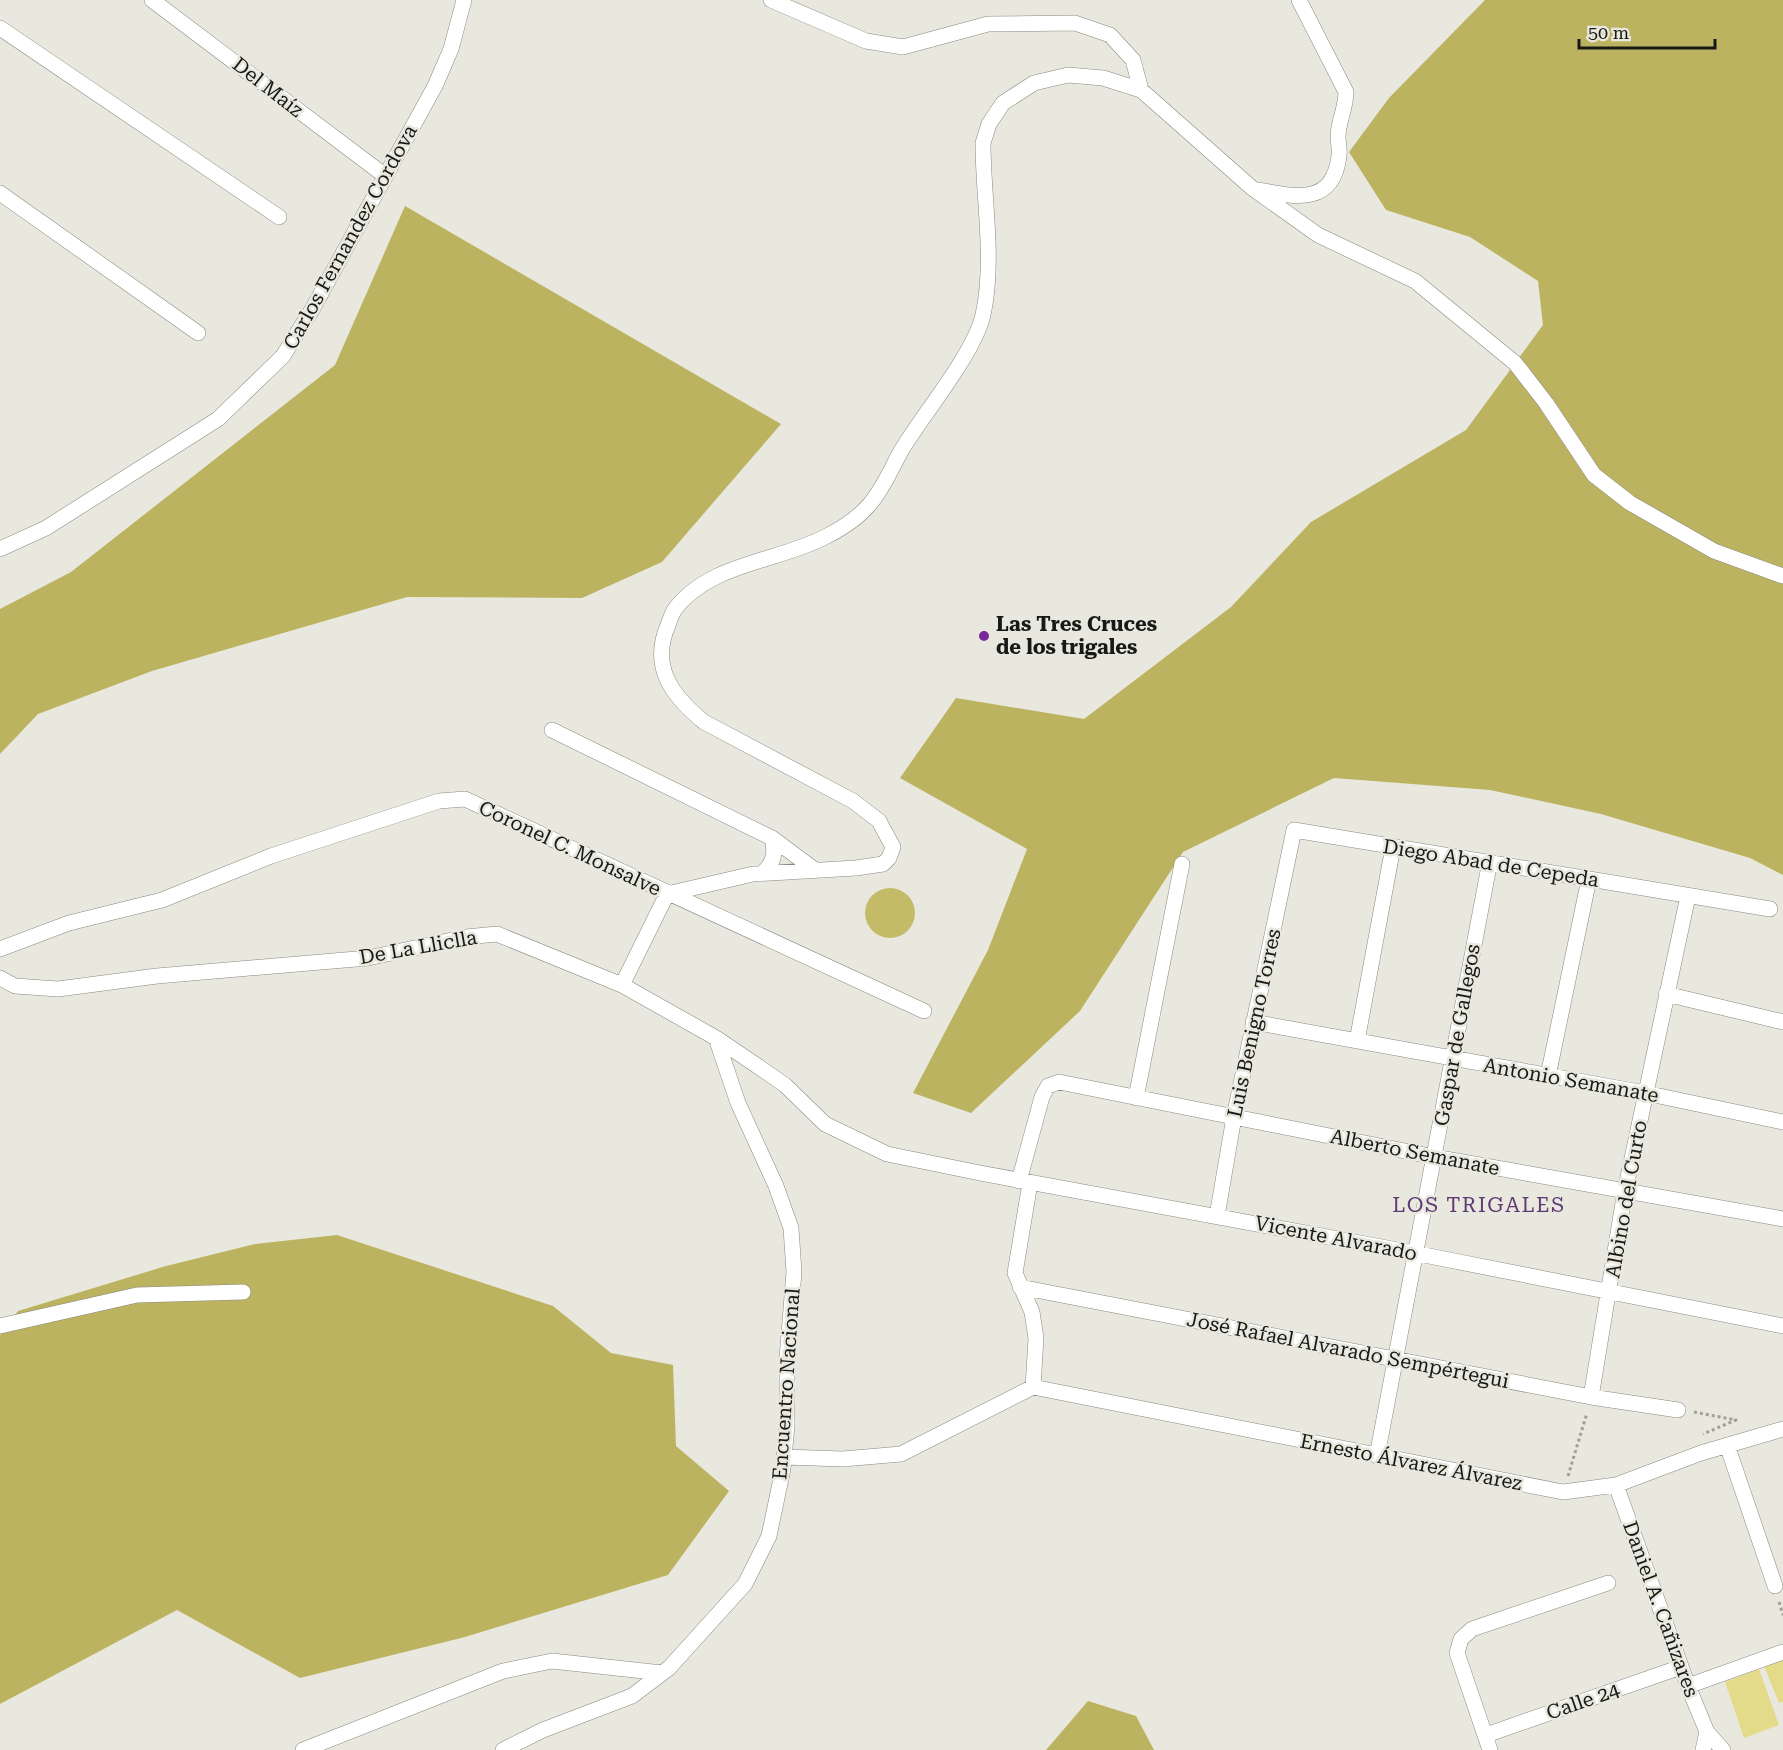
<svg xmlns="http://www.w3.org/2000/svg" width="1783" height="1750" viewBox="0 0 1783 1750" font-family="'Roboto Serif',serif">
<style>
.green{fill:#e3da8a}
.forest{fill:#bcb361}
.water{fill:#c4bb69}
.lines{fill:none;stroke-linecap:round;stroke-linejoin:round}
.minor-casing{stroke:#89887f;stroke-width:16}
.path{stroke:#a09f98;stroke-width:3;stroke-dasharray:3 3;stroke-linecap:butt}
.minor{stroke:#fff;stroke-width:15}
.poi-dot{fill:#77299a;stroke:#e9e8de;stroke-width:2}
.labels{text-anchor:middle;stroke-width:5;stroke-linejoin:round;paint-order:stroke}
.street-label{font-size:20px;fill:#181815;stroke:#e9e8de}
.poi-label{font-size:20px;font-weight:bold;fill:#181815;stroke:#e9e8de;text-anchor:start}
.neighbourhood-label{font-size:21px;letter-spacing:1.5px;fill:#5e3972;stroke:#e9e8de}
</style>
<rect width="100%" height="100%" fill="#e9e8de"/>
<!-- green -->
<path class="green" d="M1783,1658v44l-4,1 -15,-37z
M1759,1669l20,56 -35,13 -19,-56z"/>
<!-- forest -->
<path class="forest" d="M1485,0h298v875l-33,-17 -149,-44 -111,-24 -156,-12 -151,74 -103,159 -109,102 -58,-20 75,-143 39,-101 -127,-71 56,-80 128,21 147,-112 80,-85 155,-92 77,-105 -5,-44 -68,-44 -84,-27 -37,-58 40,-54z
M405,206l376,218 -119,138 -80,36 -175,-1 -255,74 -114,43 -38,40v-145l71,-37 264,-207z
M337,1235l216,71 58,47 62,12 3,81 53,45 -61,84 -203,62 -165,41 -123,-68 -177,94v-369l18,-24 148,-45 89,-22z
M1088,1701l48,15 18,34h-108z"/>
<!-- water -->
<path class="water" d="M865 913a25 25 0 1 1 50 0a25 25 0 1 1-50 0Z"/>
<g class="lines">
<!-- minor casing -->
<g class="minor-casing">
<path id="minor" d="M152,0l232,175
M771,0l95,41 37,6 85,-23 87,-1 35,12 23,25 8,30
M0,28l279,189
M1258,190c37,7 75,16 81,-34 1,-7 -1,-13 -1,-19 0,-15 8,-29 8,-45l-47,-92
M0,193l198,140
M0,549l46,-21 172,-109 65,-63 30,-48 122,-222 16,-37 13,-49
M552,730l220,108 43,32
M761,874c13,-9 15,-22 11,-36
M667,894l86,-20 103,-6 27,-4 6,-6 4,-11 -14,-26 -26,-20 -149,-79c-32,-26 -54,-55 -36,-97 2,-5 4,-12 7,-16 35,-46 102,-47 150,-72 14,-7 33,-19 44,-32 14,-16 22,-36 32,-54 22,-37 73,-97 82,-136 12,-56 0,-116 0,-172l6,-19 14,-21 31,-20 34,-8 35,3 38,12 111,98 66,47 97,46 100,82 31,40 48,72 36,28 84,48 69,25
M0,949l69,-26 93,-23 109,-44 168,-55 26,-2 459,212
M0,978l15,8 43,3 99,-13 211,-18 98,-21 31,-3 125,51 94,53 40,27 29,20 40,39 62,30 93,19 434,80 369,73
M622,985l45,-91
M1666,994l117,28
M1253,1022l392,71 138,29
M1357,1041l36,-194
M1548,1076l41,-197
M1136,1098l46,-234
M1019,1181l23,-84 6,-11 11,-4 376,75 348,62
M1030,1183l-15,90 17,39 4,26 -3,49
M1217,1216l17,-99 60,-287 476,79
M1020,1287l571,110 87,13
M0,1326l137,-31 106,-3
M1033,1387l530,105 53,-7 85,-32 82,-24
M1591,1397l34,-206 63,-295
M1727,1445l48,141
M1377,1456l113,-595
M784,1457l59,2 58,-5 132,-67
M1616,1485l72,201 19,46 16,18
M1688,1686l95,-34
M1486,1735l195,-68
M303,1750l200,-79 49,-10 110,12
M503,1750l40,-20 89,-34 37,-28 76,-84 24,-48 14,-67 4,-44v-67l7,-86 -3,-44 -15,-42 -38,-83 -22,-65
M1490,1750l-33,-97 4,-14 11,-10 136,-46
M1703,1750l4,-18"/>
</g>
<!-- path -->
<path class="path" d="M1694,1412l42,8 -33,14
M1568,1476l19,-63
M1779,1602l4,13"/>
<!-- minor -->
<use href="#minor" class="minor"/>
</g>
<!-- markers -->
<circle class="poi-dot" cx="984" cy="636" r="6"/>
<g class="labels">
<!-- street labels -->
<g class="street-label">
<text transform="translate(268 87) rotate(38)" y="7">Del Maíz</text>
<text transform="translate(350 237) rotate(-61)" y="7">Carlos Fernandez Cordova</text>
<text transform="translate(570 848) rotate(25)" y="7">Coronel C. Monsalve</text>
<text transform="translate(1491 863) rotate(9)" y="7">Diego Abad de Cepeda</text>
<text transform="translate(418 947) rotate(-10)" y="7">De La Lliclla</text>
<text transform="translate(1254 1023) rotate(-78)" y="7">Luis Benigno Torres</text>
<text transform="translate(1457 1035) rotate(-80)" y="7">Gaspar de Gallegos</text>
<text transform="translate(1571 1080) rotate(10)" y="7">Antonio Semanate</text>
<text transform="translate(1415 1152) rotate(11)" y="7">Alberto Semanate</text>
<text transform="translate(1626 1199) rotate(-80)" y="7">Albino del Curto</text>
<text transform="translate(1336 1238) rotate(11)" y="7">Vicente Alvarado</text>
<text transform="translate(1348 1350) rotate(11)" y="7">José Rafael Alvarado Sempértegui</text>
<text transform="translate(786 1384) rotate(-86)" y="7">Encuentro Nacional</text>
<text transform="translate(1411 1462) rotate(11)" y="7">Ernesto Álvarez Álvarez</text>
<text transform="translate(1661 1609) rotate(70)" y="7">Daniel A. Cañizares</text>
<text transform="translate(1583 1701) rotate(-19)" y="7">Calle 24</text>
</g>
<!-- poi labels -->
<g class="poi-label">
<text x="996" y="631">Las Tres Cruces<tspan x="996" dy="23">de los trigales</tspan></text>
</g>
<!-- neighbourhood labels -->
<g class="neighbourhood-label">
<text x="1479" y="1212">LOS TRIGALES</text>
</g>
</g>
<!-- scale -->
<path d="M1579 39v9h136v-9" fill="none" stroke="#181815" stroke-width="3"/>
<text x="1588" y="39" font-size="18" fill="#181815" stroke="#e9e8de" stroke-width="4.5" paint-order="stroke">50 m</text>
</svg>
